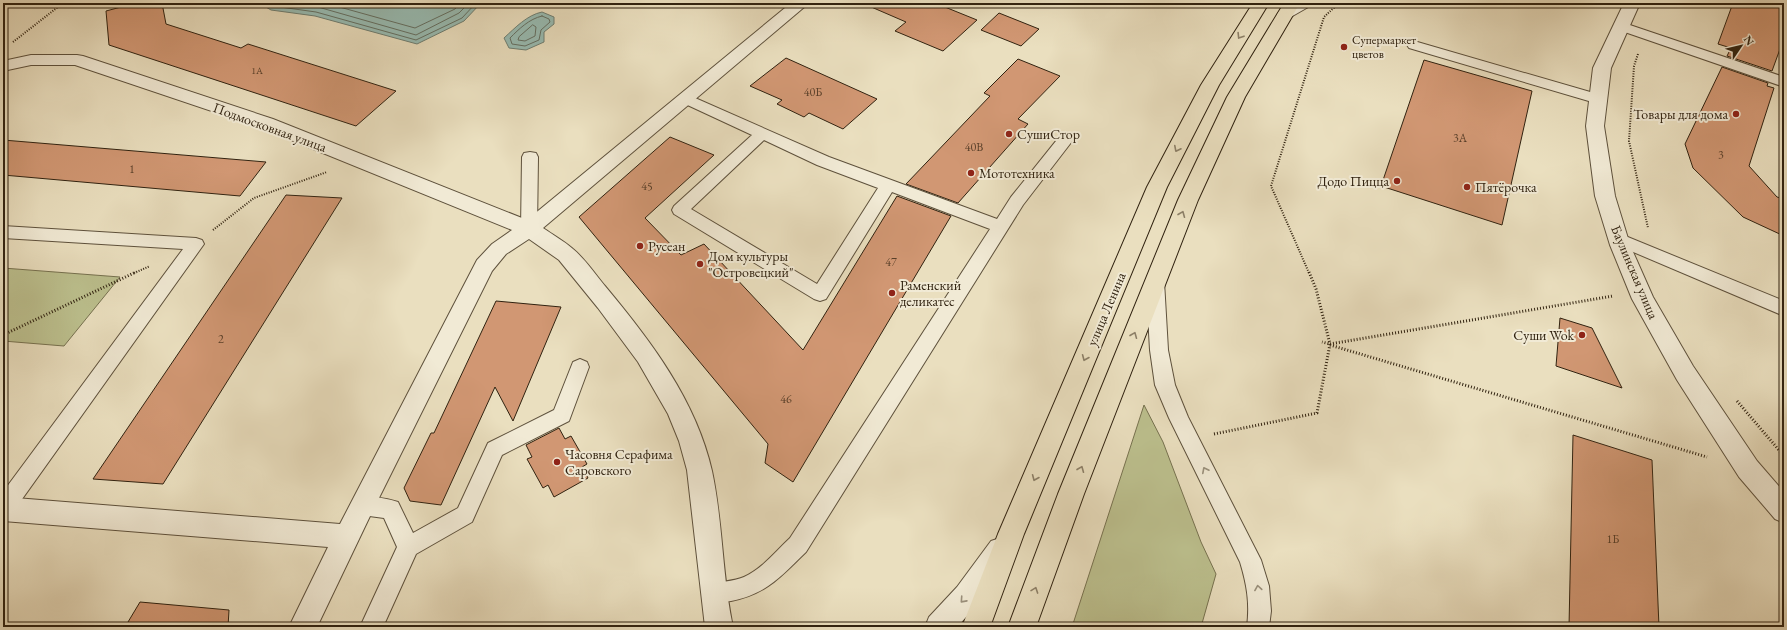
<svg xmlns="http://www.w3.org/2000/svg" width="1787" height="630" viewBox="0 0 1787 630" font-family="'EB Garamond',serif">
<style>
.green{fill:#bcc08e;stroke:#76714f}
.water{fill:#98bcb3;stroke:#6e7e72}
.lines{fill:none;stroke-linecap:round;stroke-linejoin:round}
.shore{stroke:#646f62;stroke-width:1}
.building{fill:#d19773;stroke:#302210}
.lane-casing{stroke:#5e513c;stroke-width:2}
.street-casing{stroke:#5e513c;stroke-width:2}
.primary-casing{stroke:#302210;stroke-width:2}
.path-far1{stroke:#302210;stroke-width:2;stroke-dasharray:1 1.5;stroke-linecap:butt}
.path{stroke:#302210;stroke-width:3;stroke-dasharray:1 2;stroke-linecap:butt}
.lane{fill:#f1ead5;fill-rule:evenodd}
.street{fill:#f1ead5;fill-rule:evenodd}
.primary{fill:#eadfbf;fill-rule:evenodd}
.oneway{stroke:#8d8068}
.oneway2{stroke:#9a907c}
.poi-dot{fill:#8f2418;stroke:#f1ead5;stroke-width:1.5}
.labels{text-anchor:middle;stroke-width:4;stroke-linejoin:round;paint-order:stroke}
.far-number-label{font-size:10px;fill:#583f29}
.far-poi-label{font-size:12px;fill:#302210;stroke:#f1ead5;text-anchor:start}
.number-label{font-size:12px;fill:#583f29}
.poi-label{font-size:14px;fill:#302210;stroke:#f1ead5;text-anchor:start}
.street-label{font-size:14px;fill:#302210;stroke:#f1ead5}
</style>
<rect width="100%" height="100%" fill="#eadfbf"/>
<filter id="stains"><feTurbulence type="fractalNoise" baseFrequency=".005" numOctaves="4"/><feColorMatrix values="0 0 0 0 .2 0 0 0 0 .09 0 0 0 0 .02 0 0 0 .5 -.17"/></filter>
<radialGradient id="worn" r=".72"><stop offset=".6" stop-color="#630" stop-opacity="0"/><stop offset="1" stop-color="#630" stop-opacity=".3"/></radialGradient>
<!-- green -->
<path class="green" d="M3,268l117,9 -56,69 -61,-5z
M1144,405l19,37 38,100 15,32 -15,53h-129z"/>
<!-- water -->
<path class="water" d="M259,3h222l-17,18 -47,23 -102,-28 -44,-6z
M542,12l12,5v7l-10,8v10l-18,8 -17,-2 -5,-10c11,-10 23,-23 38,-26z"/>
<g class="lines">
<!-- shore -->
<path class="shore" d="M267,3l6,3 43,6 100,28 46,-22 14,-15
M288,3l30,4 98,28 43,-22 10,-10
M325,3l90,25 40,-19 5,-6
M542,16l7,3 1,3 -9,8 -2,10 -14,6 -13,-2 -2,-6c9,-9 19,-19 32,-22z
M533,25l3,2 -1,9 -10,5 -7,-1 1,-3z"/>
</g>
<!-- building -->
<path class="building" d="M136,3h26l4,21 75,24 7,-4 148,47 -40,35 -247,-81 -3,-34z
M862,3h73l42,17 -34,31 -48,-20 11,-9z
M1733,3h51v35l-12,33 -45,-15 4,-8 -13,-4z
M999,13l40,16 -18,17 -40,-16z
M786,58l91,41 -34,30 -34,-16 -5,4 -27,-13 5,-4 -32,-14z
M1018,59l42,17 -42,43 10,5 -70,79 -52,-19 84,-88 -6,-3z
M1424,60l108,31 -30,134 -121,-39z
M1722,67l46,16 -1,3 7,2 -25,78 28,31 7,2v37l-41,-19 -50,-49 -8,-24z
M670,137l44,18 -69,63 36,37 23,-11 99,106 94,-154 54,20 -158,266 -28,-19 3,-19 -189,-227z
M3,140l263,22 -26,34 -237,-21z
M286,195l56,3 -179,286 -70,-5z
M496,301l65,6 -48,114 -18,-34 -54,118 -31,-4 -6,-13 27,-55h3z
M1560,318l32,10 30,60 -66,-22z
M559,428l6,11 6,-3 16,28 -5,3 6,11 -34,19 -6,-12 -5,3 -16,-29 5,-2 -6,-12z
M1573,435l79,25 7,167h-90z
M140,602l89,8 -1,17h-103z"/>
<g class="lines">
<!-- lane casing -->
<g class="lane-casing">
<path id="lane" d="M1295,3h17l-2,3 -21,12h-10l-2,-3 2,-3z
M1621,22l163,55v10l-168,-58 -2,-3 2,-3z
M1414,41l190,55 2,3 -2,3 -5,2 -190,-56 -2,-3 2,-3z
M686,94l143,63 168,62 14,-22 49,-61 5,-1 5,1 3,4 -50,65 -217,347c-25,24 -39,42 -75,49 -9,1 -15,3 -24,0l-3,-8 3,-8c12,-4 26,-3 37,-8 18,-8 32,-26 46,-39l200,-309 -98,-37 -66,107 -6,2 -6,-2 -140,-85 -2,-4 2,-4 78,-71 -71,-33 -2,-3 2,-3zM764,140l53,25 61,23 -61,96 -126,-75z
M530,152l6,1 2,4 -1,72 -2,4 -6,2 -6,-2 -2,-4 1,-72 2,-4z
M3,226l193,12 6,2 2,4 -194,272 -7,2v-26l180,-243 -180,-11z
M1618,233l166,68v15l-172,-73 -2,-4 2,-4z
M1155,274l6,2 3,5 4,69 7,35 13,32 73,143 8,26 2,25 -2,16h-22c3,-24 0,-42 -7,-65l-71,-144 -14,-33 -5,-35 -4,-69 3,-5z
M580,359l7,3 2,5 -20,54 -67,34 -30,67 -56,32 -33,73h-23l37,-80 -13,-29 -22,-3 -7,-2 -3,-7 3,-7c12,-4 31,-1 43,3l15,31 45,-25 30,-65 66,-33 19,-48z"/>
</g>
<!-- street casing -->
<g class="street-casing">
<path id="street" d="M791,3h18l-266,225c10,7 21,13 30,21 12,10 22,25 32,37 45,54 91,114 107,185 11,51 10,105 21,156h-28l-18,-157 -8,-29 -11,-27 -30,-52 -40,-54 -39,-48 -30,-21 -23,15 -14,17 -121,243 -54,113h-28l39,-80 -325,-26v-24l337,27 137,-264 15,-16 20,-14 -253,-103 -184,-62h-44l-28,6v-10l28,-6h46l6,1 190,63 254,101z
M1624,3h16l-29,65 -7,58 11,70 15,49 23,52 40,69 64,95 27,31v31l-9,-4 -36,-42 -62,-97 -45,-81 -22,-54 -15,-49 -9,-70 7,-58z
M1000,538l9,3 4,9 -4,9 -32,46 -20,22h-32l4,-10 28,-30 34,-46z"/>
</g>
<!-- primary casing -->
<g class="primary-casing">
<path id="primary" d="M1253,3h16l-50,82 -52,102 -143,347 -34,93h-28l36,-93 149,-347 54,-102z
M1284,3h16l-55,94 -47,103 -114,294 -48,133h-28l50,-133 120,-294 49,-103z"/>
</g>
<!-- path-far1 -->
<path class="path-far1" d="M13,42l50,-39
M1638,54l-4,12 -5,75 19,87
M213,230l41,-32 73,-26
M134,273l16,-7
M1309,273l-38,-87 53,-169 15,-14"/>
<!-- path -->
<path class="path" d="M1309,272l7,17 14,55
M3,335l133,-63
M1330,344l283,-48
M1330,345l377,112
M1737,401l47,55
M1214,434l103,-21 13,-69 -8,-2"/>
<!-- lane -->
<use href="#lane" class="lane"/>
<!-- street -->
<use href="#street" class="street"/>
<!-- primary -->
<use href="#primary" class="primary"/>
</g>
<!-- one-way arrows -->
<defs><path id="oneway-chevron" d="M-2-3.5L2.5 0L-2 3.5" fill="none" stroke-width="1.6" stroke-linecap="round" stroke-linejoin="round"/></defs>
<g class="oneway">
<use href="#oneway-chevron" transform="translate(1240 36) rotate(122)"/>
<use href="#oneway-chevron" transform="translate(1177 149) rotate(117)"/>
<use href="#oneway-chevron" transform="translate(1182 214) rotate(-68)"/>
<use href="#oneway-chevron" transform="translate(1134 335) rotate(-68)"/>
<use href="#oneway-chevron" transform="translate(1085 358) rotate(113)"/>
<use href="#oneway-chevron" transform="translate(1081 469) rotate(-68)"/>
<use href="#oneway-chevron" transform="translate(1035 478) rotate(113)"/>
<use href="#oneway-chevron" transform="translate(1035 590) rotate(-70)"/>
</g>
<g class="oneway2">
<use href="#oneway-chevron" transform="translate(1205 470) rotate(-117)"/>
<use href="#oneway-chevron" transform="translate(1258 588) rotate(-99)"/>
<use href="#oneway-chevron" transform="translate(963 600) rotate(132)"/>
</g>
<!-- markers -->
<g class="poi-dot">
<circle cx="1344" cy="47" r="4"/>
<circle cx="1736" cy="114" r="4"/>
<circle cx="1009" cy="134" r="4"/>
<circle cx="971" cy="173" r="4"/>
<circle cx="1397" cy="181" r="4"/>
<circle cx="1467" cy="187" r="4"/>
<circle cx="640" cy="246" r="4"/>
<circle cx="700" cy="264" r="4"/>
<circle cx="892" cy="293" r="4"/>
<circle cx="1582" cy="335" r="4"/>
<circle cx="557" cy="462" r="4"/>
</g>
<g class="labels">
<!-- far-number labels -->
<g class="far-number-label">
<text x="257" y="74">1А</text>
</g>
<!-- far-poi labels -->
<g class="far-poi-label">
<text x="1352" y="44">Супермаркет<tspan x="1352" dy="14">цветов</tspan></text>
</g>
<!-- number labels -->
<g class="number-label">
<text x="813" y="96">40Б</text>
<text x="1460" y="142">3А</text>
<text x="974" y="151">40В</text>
<text x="1721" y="159">3</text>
<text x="132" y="173">1</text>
<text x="647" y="190">45</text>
<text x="891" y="266">47</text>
<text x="221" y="343">2</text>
<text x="786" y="403">46</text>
<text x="1613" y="543">1Б</text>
</g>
<!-- poi labels -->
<g class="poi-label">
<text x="1728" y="119" text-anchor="end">Товары для дома</text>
<text x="1017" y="139">СушиСтор</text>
<text x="979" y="178">Мототехника</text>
<text x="1389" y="186" text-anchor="end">Додо Пицца</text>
<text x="1475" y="192">Пятёрочка</text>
<text x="648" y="251">Русеан</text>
<text x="708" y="261">Дом культуры<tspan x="708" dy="16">"Островецкий"</tspan></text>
<text x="900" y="290">Раменский<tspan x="900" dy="16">деликатес</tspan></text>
<text x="1574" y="340" text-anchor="end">Суши Wok</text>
<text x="565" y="459">Часовня Серафима<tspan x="565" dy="16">Саровского</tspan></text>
</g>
<!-- street labels -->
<g class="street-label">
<text transform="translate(270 127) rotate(20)" y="5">Подмосковная улица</text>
<text transform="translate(1635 272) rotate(67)" y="5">Баулинская улица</text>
<text transform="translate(1106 309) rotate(-67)" y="5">улица Ленина</text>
</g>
</g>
<!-- margin -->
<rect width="1787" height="630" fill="none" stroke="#eadfbf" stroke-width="16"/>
<rect x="4" y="4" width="1779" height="622" fill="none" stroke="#302210" stroke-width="2"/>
<rect x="8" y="8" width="1771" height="614" fill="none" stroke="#302210"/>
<!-- north arrow -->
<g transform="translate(1741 46) rotate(55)" stroke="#f1ead5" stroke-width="3" paint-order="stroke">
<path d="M0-3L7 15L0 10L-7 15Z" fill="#302210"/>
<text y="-6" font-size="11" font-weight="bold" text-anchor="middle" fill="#302210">N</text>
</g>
<rect width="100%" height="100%" filter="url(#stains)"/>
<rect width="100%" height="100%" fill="url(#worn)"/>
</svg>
